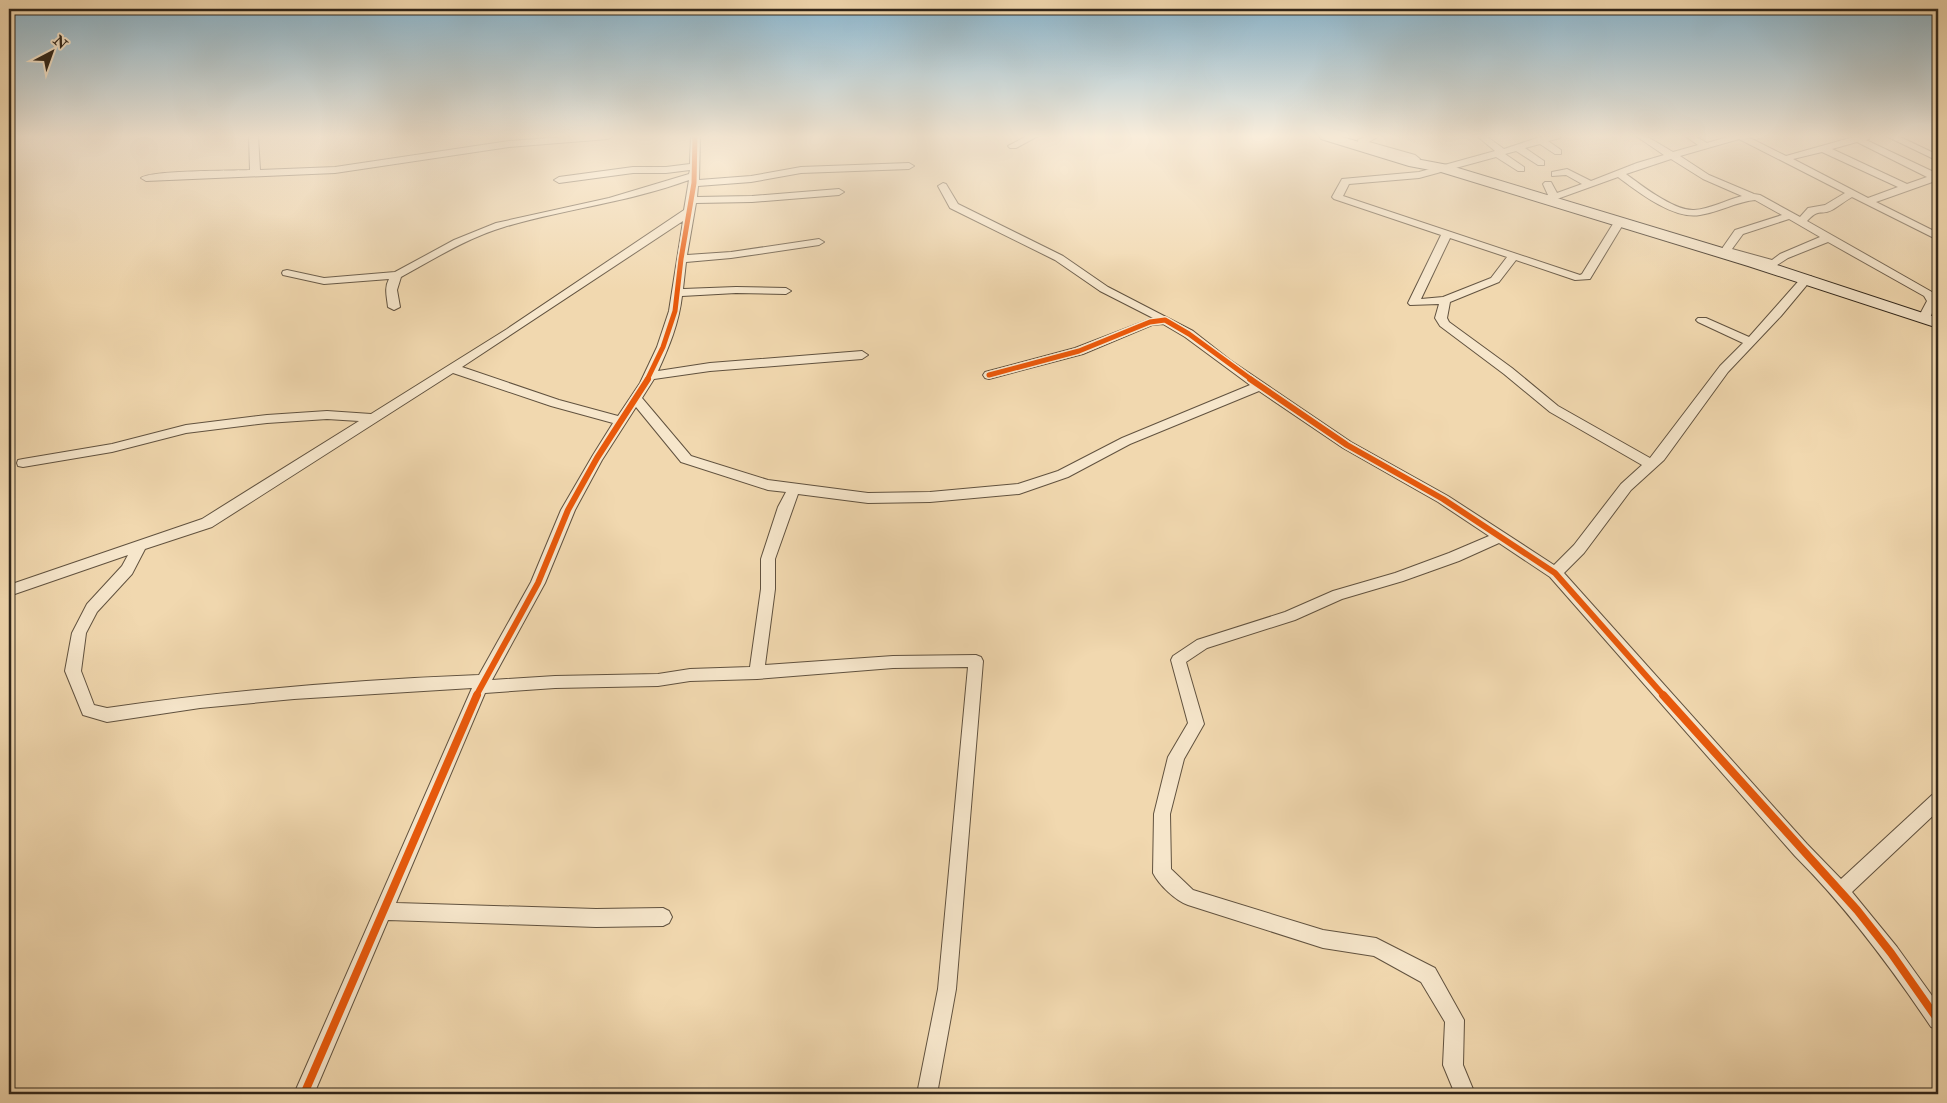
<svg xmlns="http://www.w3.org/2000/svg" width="1947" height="1103" viewBox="0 0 1947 1103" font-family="'IM FELL Double Pica',serif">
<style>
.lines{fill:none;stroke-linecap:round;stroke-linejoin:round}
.street-casing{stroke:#61523f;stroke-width:2}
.secondary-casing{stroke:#31261a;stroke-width:2}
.street{fill:#f6e6cb;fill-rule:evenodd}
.secondary{fill:#f6e6cb;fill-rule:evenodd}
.cycleway-far2-casing{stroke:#f6e6cb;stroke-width:8}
.cycleway-far1-casing{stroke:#f6e6cb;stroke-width:9}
.cycleway-casing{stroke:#f6e6cb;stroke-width:11}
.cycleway-far2{stroke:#e8590c;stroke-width:5}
.cycleway-far1{stroke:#e8590c;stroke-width:6}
.cycleway{stroke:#e8590c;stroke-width:8}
</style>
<rect width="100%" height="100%" fill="#f1d8af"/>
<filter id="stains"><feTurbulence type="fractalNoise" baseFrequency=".004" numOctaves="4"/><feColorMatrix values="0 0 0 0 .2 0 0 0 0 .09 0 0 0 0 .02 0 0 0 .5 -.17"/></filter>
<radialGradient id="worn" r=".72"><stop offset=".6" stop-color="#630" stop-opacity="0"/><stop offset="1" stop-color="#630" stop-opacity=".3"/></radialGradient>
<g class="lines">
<!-- street casing -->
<g class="street-casing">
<path id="street" d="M249,136h9l2,34 75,-3 174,-26 69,-5h35l-5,3 -99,8 -174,26 -189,8 -5,-3c9,-8 91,-7 109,-8z
M691,136h9l-1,44 52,-4 50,-9 108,-4 5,3 -5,3 -108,4 -50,9 -53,4 -1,11 55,-1 87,-7 5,3 -5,3 -87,7 -56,1 -9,52 44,-3 88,-13 5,3 -5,3 -88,13 -45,4 -3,27 53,-2 50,1 5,3 -5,3 -50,-1 -54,3c-3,27 -13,51 -24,75l52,-8 152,-12 6,4 -6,4 -152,12 -56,8 -12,19 49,58 77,24 100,13 62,-1 88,-8 40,-13 64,-33 128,-53 -65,-48 -22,-13 -11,1 -69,29 -94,25 -4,-1 -2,-3 2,-3 90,-24 78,-30 -53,-27 -45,-31 -105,-52 -12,-22 5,-3 3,1 12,20 105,52 45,31 85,44 37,29 121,82 97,54 106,69 20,-20 47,-61 21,-19 -92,-53 -46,-38 -64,-48 -5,-8 4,-14 -29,1 -2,-2 33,-68 -107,-36 -2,-2 10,-18 77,-7 76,-21 -18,-15h9l18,13 36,-12 21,-1 -1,2 -12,3 13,9v4h-6l-15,-10 -15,4 19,13v4h-6l-22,-14 -11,3 19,13v4h-6l-22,-14 -77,21 -70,6 -6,12 237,79 2,-1 34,-55h8l1,2 -35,58 -15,1 -59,-20 -17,22 -49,20 -3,16 2,4 63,46 46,38 92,52 70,-92 23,-23 -45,-21 -2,-2 2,-2h8l43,19 54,-61h8l1,2 -1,2 -30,36 -53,56 -64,88 -33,30 -47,63 -20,20 243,271 34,35 91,-84 6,-2v18l-86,81 45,55 41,57v25l-7,-2c-41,-61 -84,-119 -136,-171l-245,-279 -51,-34 -40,18 -56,20 -61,18 -47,21 -88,28 -21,14 18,62 -20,35 -14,55 1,55 22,21 130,40 53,8 59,30 29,52 -1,45 12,29h-20l-12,-29 2,-43 -24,-40 -47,-26 -51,-8 -135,-43c-12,-4 -29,-20 -35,-32l1,-59 14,-57 20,-34 -17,-63 2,-4 24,-16 88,-28 48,-21 62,-18 54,-20 40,-17 -51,-34 -95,-54 -84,-57 -129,53 -62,33 -49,17 -89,8 -62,1 -70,-9 -23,65v30l-10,76 128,-9 83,-1 5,2 2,4 -27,328 -19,105h-20l21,-105 30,-322 -75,1 -136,11 -67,2 -32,5 -103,2 -70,5 -89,210 200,6 67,-1 6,3 3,6 -3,6 -6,3 -67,1 -208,-7 -74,174h-20l178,-406 -178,11 -94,9 -93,14 -24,-7 -18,-44 7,-38 15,-29 35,-38 6,-11 -119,41v-11l193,-66 157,-98 -32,-2 -60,4 -81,10 -74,19 -89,15 -5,-1 -1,-3 1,-3 5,-1 89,-15 74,-19 81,-10 60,-4 44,3 136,-85 177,-119 5,-30c-60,22 -124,29 -185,47 -37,11 -70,32 -103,50l-4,13 3,17 -6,3 -6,-3c-1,-10 -4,-19 1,-28l-65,5 -41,-9 -1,-2 1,-2 4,-1 37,8 71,-6 59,-32 42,-17 113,-25 80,-24 1,-4 -24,3h-33l-74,10 -5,-3 5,-3 74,-10h33l24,-3zM683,221l-14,90 -12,36 -17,36 -22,33 -59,-16 -97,-33zM1450,238l57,19 -16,21 -48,19 -22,2zM453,373l98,33 62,17 -20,32 -32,55 -30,72 -52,93c-125,5 -249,15 -372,33l-13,-3 -13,-34 5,-38 11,-21 35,-38 13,-25 67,-22zM636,407l45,55 87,28 18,2 -8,15 -17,52v30l-11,78 -60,2 -32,5 -103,2 -63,4 53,-97 30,-73 27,-50z
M1027,136h11l-22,12h-6l-2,-2z
M1367,136h12l-10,6 46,13 5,4 -3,6h-6l-2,-6 -51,-15v-4z
M1636,136h10l27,16 25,-7 -13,-9h10l12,7 24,-7h15l40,20 71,-20h13l-1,3 -3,1 72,34v6l-62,22 62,31v7l-86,-43c-7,4 -13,9 -20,13 -11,6 -12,-3 -25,11l125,71 5,9 -7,17 -6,3 -6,-3 9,-17 -3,-5 -96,-54 -40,16 -14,9 -52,-15 -1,-2 14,-20 47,-15 -27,-15c-19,2 -36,12 -55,15 -26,5 -62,-23 -82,-38l-61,22 -13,2v-4l4,-2 -5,-11 2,-2h6l6,11 25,-9 -16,-9 -14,1v-4l15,-3 24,12 46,-18 27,-8zM1739,139l106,54 -20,12 -17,3 -8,9 -40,-22 -6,-1 -45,-19 -29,-19zM1857,142l70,35 -20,7 -75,-35zM1822,152l76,35 -30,11 -75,-39zM1671,159l32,20 39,17c-16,4 -32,13 -48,14 -20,1 -53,-25 -68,-36zM1789,219l31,18 -40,17 -8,6 -40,-11 11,-15z
M1886,136h12l40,19v6z"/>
</g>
<!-- secondary casing -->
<g class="secondary-casing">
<path id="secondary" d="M1319,136h20l77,23 32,6 311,94 179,59v10l-190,-62 -307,-94 -32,-6 -88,-27z"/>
</g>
<!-- street -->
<use href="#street" class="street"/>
<!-- secondary -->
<use href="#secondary" class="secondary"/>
<!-- cycleway-far2 casing -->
<g class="cycleway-far2-casing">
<path id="cycleway-far2" d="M989,375l90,-24 71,-29 15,-2 24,14 63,46
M647,380l16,-33 12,-36 6,-52 13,-76 1,-47"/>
</g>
<!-- cycleway-far1 casing -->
<g class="cycleway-far1-casing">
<path id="cycleway-far1" d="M1250,379l97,66 96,54 112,74 109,123
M476,696l62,-113 30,-73 29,-52 51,-79"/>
</g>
<!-- cycleway casing -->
<g class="cycleway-casing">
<path id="cycleway" d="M1663,695l194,215 34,43 47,67
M304,1094l173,-399"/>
</g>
<!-- cycleway-far2 -->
<use href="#cycleway-far2" class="cycleway-far2"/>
<!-- cycleway-far1 -->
<use href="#cycleway-far1" class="cycleway-far1"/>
<!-- cycleway -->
<use href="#cycleway" class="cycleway"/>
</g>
<!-- sky -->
<linearGradient id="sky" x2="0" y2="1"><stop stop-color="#89b6cf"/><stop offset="0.47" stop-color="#f9eddb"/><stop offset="1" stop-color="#f9eddb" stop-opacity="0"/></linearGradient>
<rect width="1947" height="290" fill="url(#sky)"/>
<!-- margin -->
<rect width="1947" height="1103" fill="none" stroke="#f1d8af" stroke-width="30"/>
<rect x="10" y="10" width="1927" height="1083" fill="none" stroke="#31261a" stroke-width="2.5"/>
<rect x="15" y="15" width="1917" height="1073" fill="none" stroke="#31261a"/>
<!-- north arrow -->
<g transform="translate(52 52) rotate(41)" stroke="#f6e6cb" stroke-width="4" paint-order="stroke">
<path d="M0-4L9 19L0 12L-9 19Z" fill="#31261a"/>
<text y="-8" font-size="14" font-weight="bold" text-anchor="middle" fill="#31261a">N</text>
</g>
<rect width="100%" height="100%" filter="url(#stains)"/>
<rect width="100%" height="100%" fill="url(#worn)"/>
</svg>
